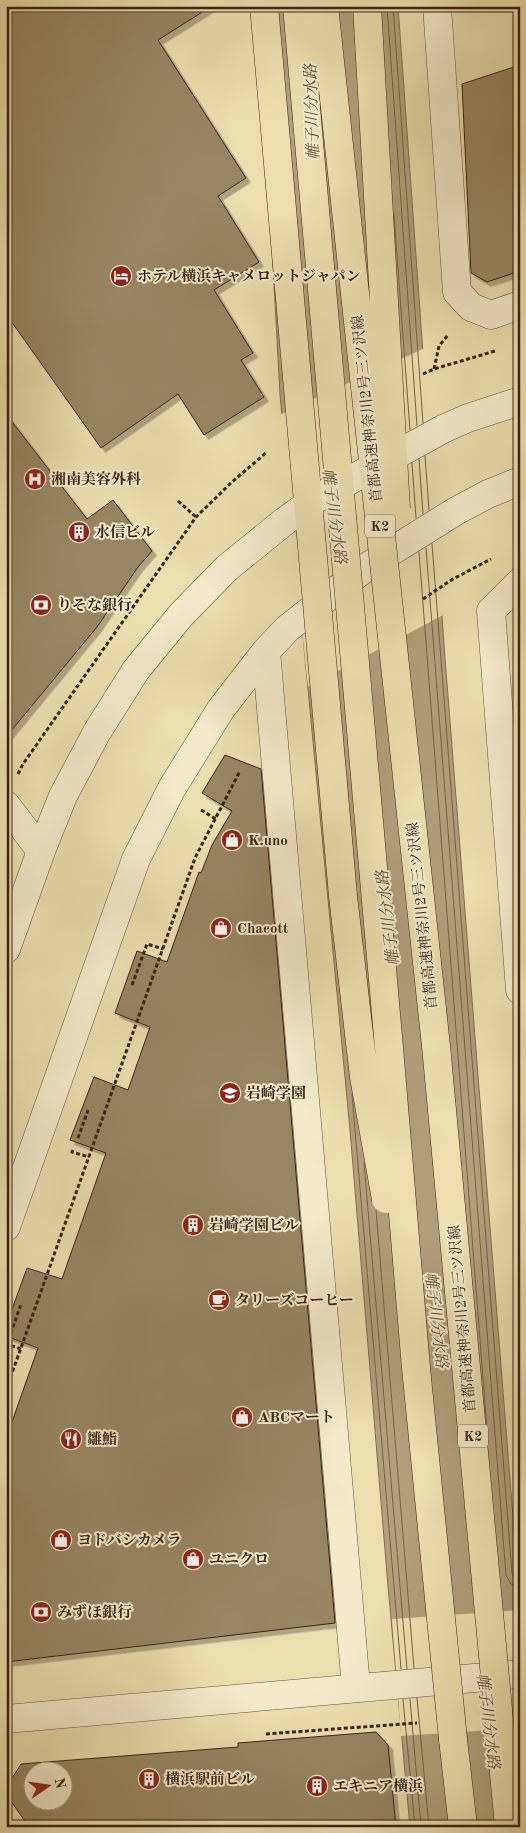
<svg xmlns="http://www.w3.org/2000/svg" width="526" height="1833" viewBox="0 0 526 1833" font-family="'Old Standard TT','Noto Serif JP',serif">
<style>
.water{fill:#af9f7a;stroke:#816d51}
.pier{fill:#ebdfaf}
.lines{fill:none;stroke-linecap:round;stroke-linejoin:round}
.shore{stroke:#756146;stroke-width:1}
.building{fill:#978564;stroke:#3b2313;fill-rule:evenodd;filter:url(#shadow)}
.minor-casing{stroke:#67523a;stroke-width:29}
.highway-casing{stroke:#3b2313;stroke-width:29}
.path{stroke:#3b2313;stroke-width:3;stroke-dasharray:4 2.5;stroke-linecap:butt}
.minor{stroke:#f2eacb;stroke-width:28}
.highway{stroke:#ebdfaf;stroke-width:28}
.minor-bridge-casing{stroke:#67523a;stroke-width:29;stroke-linecap:butt}
.highway-bridge-casing{stroke:#3b2313;stroke-width:29;stroke-linecap:butt}
.minor-bridge{stroke:#f2eacb;stroke-width:28}
.highway-bridge{stroke:#ebdfaf;stroke-width:28}
.labels{text-anchor:middle;stroke-width:4;stroke-linejoin:round;paint-order:stroke}
.shield{fill:#f2eacb;stroke:#725f4a;stroke-width:1}
.shield-label{font-size:14px;font-weight:bold;fill:#3b2313}
.poi-label{font-size:15px;font-weight:bold;fill:#3b2313;stroke:#f2eacb;text-anchor:start}
.street-label{font-size:15px;fill:#3b2313;stroke:#f2eacb}
.water-label{font-size:16px;font-style:italic;fill:#5e4832;stroke:#f2eacb}
</style>
<defs>
<filter id="shadow"><feDropShadow dx="4.5" dy="4.5" stdDeviation="0" flood-color="#0004"/></filter>
</defs>
<rect width="100%" height="100%" fill="#ebdfaf"/>
<filter id="stains"><feTurbulence type="fractalNoise" baseFrequency=".004" numOctaves="4"/><feColorMatrix values="0 0 0 0 .2 0 0 0 0 .09 0 0 0 0 .02 0 0 0 .5 -.17"/></filter>
<radialGradient id="worn" r=".72"><stop offset=".6" stop-color="#630" stop-opacity="0"/><stop offset="1" stop-color="#630" stop-opacity=".3"/></radialGradient>
<!-- water -->
<path class="water" d="M259,6h139l47,652 75,948v221h-110l-22,-241 -38,-456 -70,-735z"/>
<!-- pier -->
<path class="pier" d="M425,348l20,266 -137,73 -29,-272z
M520,1610v118l-119,8 -9,-117z"/>
<g class="lines">
<!-- shore -->
<path class="shore" d="M387,6l30,420
M393,6l30,417
M394,215l16,215
M425,456l4,54
M419,459l4,55
M412,463l4,55
M432,544l80,1030 3,5 5,1
M426,548l80,1027 5,9 9,2
M419,552l69,891
M352,1094l49,575
M364,1163l43,506
M376,1210l38,458
M417,1698l12,129
M403,1699l12,128
M410,1699l11,128"/>
</g>
<!-- building -->
<path class="building" d="M6,6h206l-54,34 88,138 -28,18 41,66 -45,28 39,63 -12,7 23,37 -60,38 -26,-41 -77,54 -95,-134z
M520,65v206l-33,11 -16,-9 -9,-189z
M6,414l81,105 26,-19 39,51 -14,16 -41,60 -91,110z
M225,755l36,14 74,854 -329,39v-223l32,-91 -32,-12v-10l21,-58 35,11 44,-126 -36,-13 24,-63 34,13 22,-63 -35,-14 22,-62 30,11 32,-90 2,1 11,-28 20,-34 -30,-18z
M376,1732l12,13 8,82h-367l-23,-33v-6l15,-24 217,-17v-4zM32,1770h30v30h-30z"/>
<g class="lines">
<!-- minor casing -->
<g class="minor-casing">
<path id="minor" d="M437,6l20,286 14,15 20,8 29,-10
M443,429l25,-11 52,-17
M520,582l-29,29 29,379
M266,651l90,1036
M6,805l35,46
M6,949l35,-98 22,-55 34,-64 39,-62 45,-55 46,-47 58,-47
M6,1227l130,-368 36,-71 49,-79 45,-58 22,-23 77,-60 91,-57 32,-17 32,-13
M6,1719l514,-45"/>
</g>
<!-- highway casing -->
<g class="highway-casing">
<path id="highway" d="M453,1739l10,88"/>
</g>
<!-- path -->
<path class="path" d="M434,369l5,-23 9,-11
M423,374l11,-5 61,-18
M178,501l18,16
M423,599l30,-20 38,-20
M18,774l5,-10 173,-247 36,-35 35,-30
M201,810l15,9
M132,985l15,-41 16,5
M78,1138l10,-28
M73,1150l-1,2 17,5
M21,1349l-14,-5 14,-40
M6,1390l189,-532 45,-87
M266,1734l151,-11"/>
<!-- minor -->
<use href="#minor" class="minor"/>
<!-- highway -->
<use href="#highway" class="highway"/>
<!-- minor-bridge casing -->
<g class="minor-bridge-casing">
<path id="minor-bridge" d="M285,521l29,-21 129,-71"/>
</g>
<!-- highway-bridge casing -->
<g class="highway-bridge-casing">
<path id="highway-bridge" d="M264,6l79,890 21,181 22,122
M297,6l92,1042 27,320 37,371
M324,6l112,1040 73,781
M367,6l29,503"/>
</g>
<!-- minor-bridge -->
<use href="#minor-bridge" class="minor-bridge"/>
<!-- highway-bridge -->
<use href="#highway-bridge" class="highway-bridge"/>
</g>
<!-- icons -->
<defs>
<g id="hotel-disc" transform="scale(1.125)"><circle r="9.5" fill="#8f2418" stroke="#f2eacb"/><path d="M-6-4.5h1.5V1H6V5H4.5V3h-9V5H-6ZM-4 0a1.8 1.8 0 1 1 3.6 0ZM.5 0V-2.5h3Q6-2.5 6 0Z" fill="#fff"/></g>
<g id="hospital-disc" transform="scale(1.125)"><circle r="9.5" fill="#8f2418" stroke="#f2eacb"/><path d="M-5-5h3v3.5h4V-5h3V5h-3V1.5h-4V5h-3Z" fill="#fff"/></g>
<g id="building-disc" transform="scale(1.125)"><circle r="9.5" fill="#8f2418" stroke="#f2eacb"/><path d="M-4-6H4V6H1V3H-1V6H-4ZM-2.5-4.3h1.7v1.8h-1.7ZM.8-4.3h1.7v1.8H.8ZM-2.5-1h1.7V.8h-1.7ZM.8-1h1.7V.8H.8Z" fill="#fff"/></g>
<g id="bank-disc" transform="scale(1.125)"><circle r="9.5" fill="#8f2418" stroke="#f2eacb"/><path d="M-6-4H6V4H-6ZM0-2.3a2.3 2.3 0 1 0 0 4.6a2.3 2.3 0 1 0 0-4.6Z" fill="#fff"/></g>
<g id="shop-disc" transform="scale(1.125)"><circle r="9.5" fill="#8f2418" stroke="#f2eacb"/><path d="M-5-2.5h2.3a2.7 3.5 0 0 1 5.4 0H5L5.5 6h-11ZM-1.5-2.5h3a1.5 2.3 0 0 0-3 0Z" fill="#fff"/></g>
<g id="school-disc" transform="scale(1.125)"><circle r="9.5" fill="#8f2418" stroke="#f2eacb"/><path d="M0-5L7-2L0 1L-7-2ZM-4 1L0 2.5L4 1V4Q0 6-4 4Z" fill="#fff"/></g>
<g id="cafe-disc" transform="scale(1.125)"><circle r="9.5" fill="#8f2418" stroke="#f2eacb"/><path d="M-5.5-4.5H6V0H3Q3 3.5 0 3.5H-2.5Q-5.5 3.5-5.5 0ZM3-3.2v2h1.7v-2ZM-6 4.5H4V6H-6Z" fill="#fff"/></g>
<g id="restaurant-disc" transform="scale(1.125)"><circle r="9.5" fill="#8f2418" stroke="#f2eacb"/><path d="M-5-6h1v4h1v-4h1v4h1v-4h1v5L-1.5 .5V6h-2V.5L-5-1ZM5-6V6H3V1.5H1.5Q1.5-4 5-6Z" fill="#fff"/></g>
</defs>
<g fill-rule="evenodd">
<use href="#hotel-disc" x="121" y="276"/>
<use href="#hospital-disc" x="35" y="479"/>
<use href="#building-disc" x="79" y="532"/>
<use href="#bank-disc" x="41" y="605"/>
<use href="#shop-disc" x="232" y="840"/>
<use href="#shop-disc" x="221" y="928"/>
<use href="#school-disc" x="230" y="1093"/>
<use href="#building-disc" x="193" y="1225"/>
<use href="#cafe-disc" x="219" y="1300"/>
<use href="#shop-disc" x="242" y="1417"/>
<use href="#restaurant-disc" x="71" y="1439"/>
<use href="#shop-disc" x="61" y="1540"/>
<use href="#shop-disc" x="193" y="1559"/>
<use href="#bank-disc" x="41" y="1612"/>
<use href="#building-disc" x="149" y="1779"/>
<use href="#building-disc" x="317" y="1786"/>
</g>
<g class="labels">
<!-- shield labels -->
<g class="shield">
<rect x="365" y="514.5" width="30" height="23" rx="4"/>
<rect x="458" y="1424.5" width="30" height="23" rx="4"/>
</g>
<g class="shield-label">
<text x="380" y="531">K2</text>
<text x="473" y="1441">K2</text>
</g>
<!-- poi labels -->
<g class="poi-label">
<text x="137" y="281">ホテル横浜キャメロットジャパン</text>
<text x="51" y="484">湘南美容外科</text>
<text x="95" y="537">水信ビル</text>
<text x="57" y="610">りそな銀行</text>
<text x="248" y="845">K.uno</text>
<text x="237" y="933">Chacott</text>
<text x="246" y="1098">岩崎学園</text>
<text x="209" y="1230">岩崎学園ビル</text>
<text x="235" y="1305">タリーズコーヒー</text>
<text x="258" y="1422">ABCマート</text>
<text x="87" y="1444">雛鮨</text>
<text x="77" y="1545">ヨドバシカメラ</text>
<text x="209" y="1564">ユニクロ</text>
<text x="57" y="1617">みずほ銀行</text>
<text x="165" y="1784">横浜駅前ビル</text>
<text x="333" y="1791">エキニア横浜</text>
</g>
<!-- street labels -->
<g class="street-label">
<text transform="translate(367 409) rotate(-96)" y="5">首都高速神奈川2号三ツ沢線</text>
<text transform="translate(422 916) rotate(-96)" y="5">首都高速神奈川2号三ツ沢線</text>
<text transform="translate(462 1319) rotate(-95)" y="5">首都高速神奈川2号三ツ沢線</text>
</g>
<!-- water labels -->
<g class="water-label">
<text transform="translate(311 112) rotate(-92)" y="6">帷子川分水路</text>
<text transform="translate(335 516) rotate(82)" y="6">帷子川分水路</text>
<text transform="translate(387 918) rotate(-97)" y="6">帷子川分水路</text>
<text transform="translate(437 1320) rotate(83)" y="6">帷子川分水路</text>
<text transform="translate(489 1721) rotate(83)" y="6">帷子川分水路</text>
</g>
</g>
<!-- margin -->
<rect width="526" height="1833" fill="none" stroke="#ebdfaf" stroke-width="25"/>
<rect x="8" y="8" width="511" height="1818" fill="none" stroke="#3b2313" stroke-width="2.5"/>
<rect x="12" y="12" width="501" height="1808" fill="none" stroke="#3b2313"/>
<!-- north arrow -->
<g transform="translate(48 1786) rotate(77)"><circle r="24" fill="#f2eacb" stroke="#a99a81"/>
<path d="M0-4L9 19L0 12L-9 19Z" fill="#8f2418"/>
<text y="-8" font-size="14" font-weight="bold" text-anchor="middle" fill="#3b2313">N</text>
</g>
<rect width="100%" height="100%" filter="url(#stains)"/>
<rect width="100%" height="100%" fill="url(#worn)"/>
</svg>
